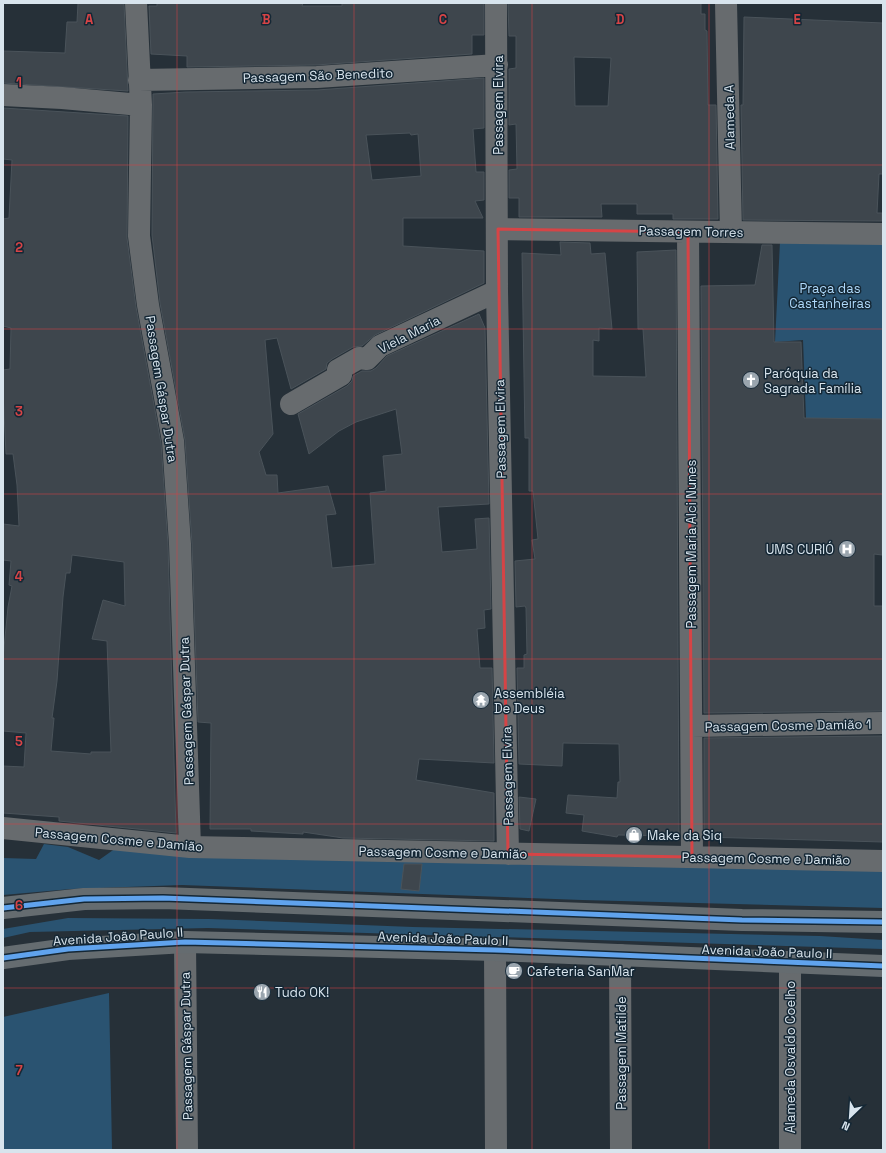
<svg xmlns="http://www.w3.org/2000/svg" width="886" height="1153" viewBox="0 0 886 1153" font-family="'Space Grotesk',sans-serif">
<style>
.green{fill:#2a5371}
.building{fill:#3e464d;stroke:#4a535a;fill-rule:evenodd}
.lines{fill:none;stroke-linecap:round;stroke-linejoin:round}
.minor{stroke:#676b6e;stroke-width:22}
.primary{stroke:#656c70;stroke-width:22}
.cycleway-casing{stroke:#142735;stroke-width:8}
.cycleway{stroke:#60a3ed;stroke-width:5}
.marked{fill:none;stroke:#d64446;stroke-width:3;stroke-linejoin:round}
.grid{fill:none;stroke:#d64446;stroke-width:1;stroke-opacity:0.55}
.labels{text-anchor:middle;stroke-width:3;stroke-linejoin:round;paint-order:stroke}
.street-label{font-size:13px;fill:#d8e4ed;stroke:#142735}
.park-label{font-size:13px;fill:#aed8f9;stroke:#142735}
.poi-label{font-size:13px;fill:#d8e4ed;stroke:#142735;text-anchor:start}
.grid-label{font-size:13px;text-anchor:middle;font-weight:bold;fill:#d64446;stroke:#142735;stroke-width:3;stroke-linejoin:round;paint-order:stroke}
</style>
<rect width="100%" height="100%" fill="#263038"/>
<!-- green -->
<path class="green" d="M780,242h103v177l-77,-1 -3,-78 -28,2z
M44,844l24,3 31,13 17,-12 767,20v40l-301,-8 -400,-15 -111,4 -68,6v-37l33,1z
M68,918l141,1 204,8 407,9 63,4v9l-675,-21 -178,4 -27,6v-9z
M109,993l3,157h-109v-133z"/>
<!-- building -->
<path class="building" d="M78,3l46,1 4,87 -125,-8v-32l62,2 2,-31h10z
M157,3h146l-1,3h40v-3h142v32h-12v19l-156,11 -129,2v-11l-36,-2 -2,-48h8z
M508,3h193v11h4v16l2,1 1,74h8l2,114h-45v-5h-36v-10h-36l1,13h-83v-19h-10v-28l8,-1 -1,-45 -7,1v-56l7,-1v-32h-7zM574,57l37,1 -3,48h-33z
M744,17l139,6v151h-4l-2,39h5v8l-139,-1 -2,-115h2z
M484,78v50l-11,1 3,43h8v28l-9,1 8,17h-80v28l81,5v32l-109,52 -13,11 -9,1 -21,12 -5,4 -1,6 -35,20 -14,-51 -12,2 8,94 -14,18 7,23h11l1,18 50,-7 8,28 -10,1 6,53 43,-4 -5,-71 16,-2 -3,-35 19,-2 -6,-45 -40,13 -17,9 -30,23 -11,-40 49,-28 5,-5 1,-5 9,-5h9l5,-3 11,-12 92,-42 6,14 4,176 -51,3 4,45 35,-3 -2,-30 14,-1 2,91 -7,1 1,18 -8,1 3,39h12l2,95 -75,-4 -3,21 78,13v48l-151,-3 -40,-6v2l-52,-3v-2h-41l1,-106 -13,-1 -6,-178 -7,-104 -25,-137 -8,-68 1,-141 33,-2 131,-2zM410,133l1,2 7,-1 3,42 -49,4 -6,-45z
M3,108l125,8 -1,122 9,69 25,136 7,102 8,288 -117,-12v-4l-56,-4v-47l21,1 2,-34 -23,-2v-73l5,-51 4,-21 -3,-1 2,-24 -8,-1v-36l16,2 -2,-41 -4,-31h-7l-3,-62v-22l7,-1 1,-41 -8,-2v-107l6,-1 3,-58 -9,-1zM72,555l52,7 1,44 -22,-6 -11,39 15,2 4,111h-20v2l-40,-3 3,-33h-2l5,-37 6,-84 3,-24h4z
M560,242l30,1 1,11 14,-1 7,76 -13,-1v13l-6,-1v36l53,1 -3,-48h-5l-1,-77 39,-2 3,586 -61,-1 -1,2 -35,-6 2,-16 -18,-2 2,-18 49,3 1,-16h2l-1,-38 -56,-1 -1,23 -43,-2 -2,-96h7v-13l3,-1 -1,-46 -1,-2 -9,1 -1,-46 20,-2 -3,-19 6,-1 -5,-48h-4v-53h-4l-3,-185 39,2z
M762,245h10l2,97h27l3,76 78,1v136l-8,-1v52h9v105l-179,2 -3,-427 54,-1z
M883,736v106l-179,-5v-99z
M519,797l17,2 -7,32 -9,-2z
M404,864h18l-3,27 -18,-2z"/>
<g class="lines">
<!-- minor -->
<path class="minor" d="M136,3l5,102 -2,131 9,69 25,136 7,103 10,303
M496,3l1,288 11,563
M726,3l5,229
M139,80l178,-3 180,-12
M3,95l59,3 79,7
M498,229l385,5
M688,232l4,625
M291,404l50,-29 -3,-5 21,-12 8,1 13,-13 117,-55
M692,726l191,-3
M3,828l187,19 693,14
M185,942l2,208
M495,950l1,200
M620,955l1,195
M790,963v187"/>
<!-- primary -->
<path class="primary" d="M3,908l81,-9 79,-1 579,22 141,2
M3,958l65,-9 117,-7 310,8 388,16"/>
<!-- cycleway casing -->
<g class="cycleway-casing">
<path id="cycleway" d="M3,908l81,-9 79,-1 579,22 141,2
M3,958l65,-9 117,-7 310,8 388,16"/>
</g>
<!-- cycleway -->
<use href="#cycleway" class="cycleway"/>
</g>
<!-- marked area -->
<path class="marked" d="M498,229l190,3 4,625 -184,-3z"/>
<!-- grid -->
<path class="grid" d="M177,3v1147M354,3v1147M532,3v1147M709,3v1147M3,165h880M3,329h880M3,494h880M3,659h880M3,824h880M3,988h880"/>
<!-- icons -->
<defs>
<g id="church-disc" transform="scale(0.9)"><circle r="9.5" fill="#9aa5ae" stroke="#142735"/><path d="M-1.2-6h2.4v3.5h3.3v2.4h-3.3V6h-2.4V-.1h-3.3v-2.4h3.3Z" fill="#fff"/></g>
<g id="hospital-disc" transform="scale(0.9)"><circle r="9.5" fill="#9aa5ae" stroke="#142735"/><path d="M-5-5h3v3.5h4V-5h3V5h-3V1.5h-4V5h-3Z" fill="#fff"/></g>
<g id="temple-disc" transform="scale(0.9)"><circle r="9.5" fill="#9aa5ae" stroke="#142735"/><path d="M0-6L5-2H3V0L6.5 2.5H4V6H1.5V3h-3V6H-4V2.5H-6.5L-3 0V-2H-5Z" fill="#fff"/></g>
<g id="shop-disc" transform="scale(0.9)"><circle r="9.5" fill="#9aa5ae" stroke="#142735"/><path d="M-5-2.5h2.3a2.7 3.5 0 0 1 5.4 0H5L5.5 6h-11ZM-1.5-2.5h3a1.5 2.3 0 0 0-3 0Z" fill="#fff"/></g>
<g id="cafe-disc" transform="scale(0.9)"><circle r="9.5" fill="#9aa5ae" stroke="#142735"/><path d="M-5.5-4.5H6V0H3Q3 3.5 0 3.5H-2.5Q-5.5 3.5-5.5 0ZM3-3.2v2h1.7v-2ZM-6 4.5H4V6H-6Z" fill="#fff"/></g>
<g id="restaurant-disc" transform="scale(0.9)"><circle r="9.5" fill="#9aa5ae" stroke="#142735"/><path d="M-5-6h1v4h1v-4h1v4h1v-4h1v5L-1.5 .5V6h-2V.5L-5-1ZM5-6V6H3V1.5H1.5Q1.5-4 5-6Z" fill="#fff"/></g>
</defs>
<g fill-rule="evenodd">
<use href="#church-disc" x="751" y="380"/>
<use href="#hospital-disc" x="847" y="549"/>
<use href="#temple-disc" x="481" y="700"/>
<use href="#shop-disc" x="634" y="835"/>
<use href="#cafe-disc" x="514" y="971"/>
<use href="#restaurant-disc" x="262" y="992"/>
</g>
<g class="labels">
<!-- street labels -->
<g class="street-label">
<text transform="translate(318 75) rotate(-2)" y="5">Passagem São Benedito</text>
<text transform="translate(498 105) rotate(-90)" y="5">Passagem Elvira</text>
<text transform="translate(729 117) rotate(-91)" y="5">Alameda A</text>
<text transform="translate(691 231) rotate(1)" y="5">Passagem Torres</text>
<text transform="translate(409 334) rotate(-27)" y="5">Viela Maria</text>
<text transform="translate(162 389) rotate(81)" y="5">Passagem Gáspar Dutra</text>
<text transform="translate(500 429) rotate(-91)" y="5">Passagem Elvira</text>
<text transform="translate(691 544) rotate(-90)" y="5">Passagem Maria Alci Nunes</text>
<text transform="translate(186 711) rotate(-92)" y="5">Passagem Gáspar Dutra</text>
<text transform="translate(788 725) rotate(-1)" y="5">Passagem Cosme Damião 1</text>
<text transform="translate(507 776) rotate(-91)" y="5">Passagem Elvira</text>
<text transform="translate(119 839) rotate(5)" y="5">Passagem Cosme e Damião</text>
<text transform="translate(443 852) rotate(1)" y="5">Passagem Cosme e Damião</text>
<text transform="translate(766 858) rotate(1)" y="5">Passagem Cosme e Damião</text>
<text transform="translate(118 936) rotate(-4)" y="5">Avenida João Paulo II</text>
<text transform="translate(443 938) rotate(2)" y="5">Avenida João Paulo II</text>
<text transform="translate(767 951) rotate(2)" y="5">Avenida João Paulo II</text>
<text transform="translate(186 1046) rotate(-91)" y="5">Passagem Gáspar Dutra</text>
<text transform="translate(621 1053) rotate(-90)" y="5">Passagem Matilde</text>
<text transform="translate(790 1057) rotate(-90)" y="5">Alameda Osvaldo Coelho</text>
</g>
<!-- park labels -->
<g class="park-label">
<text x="830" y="293">Praça das<tspan x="830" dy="15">Castanheiras</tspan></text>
</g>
<!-- poi labels -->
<g class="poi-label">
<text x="764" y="378">Paróquia da<tspan x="764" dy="15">Sagrada Família</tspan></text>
<text x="834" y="554" text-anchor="end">UMS CURIÓ</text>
<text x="494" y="698">Assembléia<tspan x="494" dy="15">De Deus</tspan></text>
<text x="647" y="840">Make da Siq</text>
<text x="527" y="976">Cafeteria SanMar</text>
<text x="275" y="997">Tudo OK!</text>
</g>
</g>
<g class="grid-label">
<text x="89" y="24">A</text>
<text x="266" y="24">B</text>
<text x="443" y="24">C</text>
<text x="620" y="24">D</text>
<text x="797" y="24">E</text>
<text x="19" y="87">1</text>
<text x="19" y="252">2</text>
<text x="19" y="416">3</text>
<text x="19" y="581">4</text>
<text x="19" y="746">5</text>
<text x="19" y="910">6</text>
<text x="19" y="1075">7</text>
</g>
<!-- border -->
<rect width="886" height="1153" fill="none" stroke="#d8e4ed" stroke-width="8"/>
<!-- north arrow -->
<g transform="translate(850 1117) rotate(205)" stroke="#142735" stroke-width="3" paint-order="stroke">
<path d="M0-3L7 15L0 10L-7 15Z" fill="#d8e4ed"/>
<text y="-6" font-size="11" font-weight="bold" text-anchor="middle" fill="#d8e4ed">N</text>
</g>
</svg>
